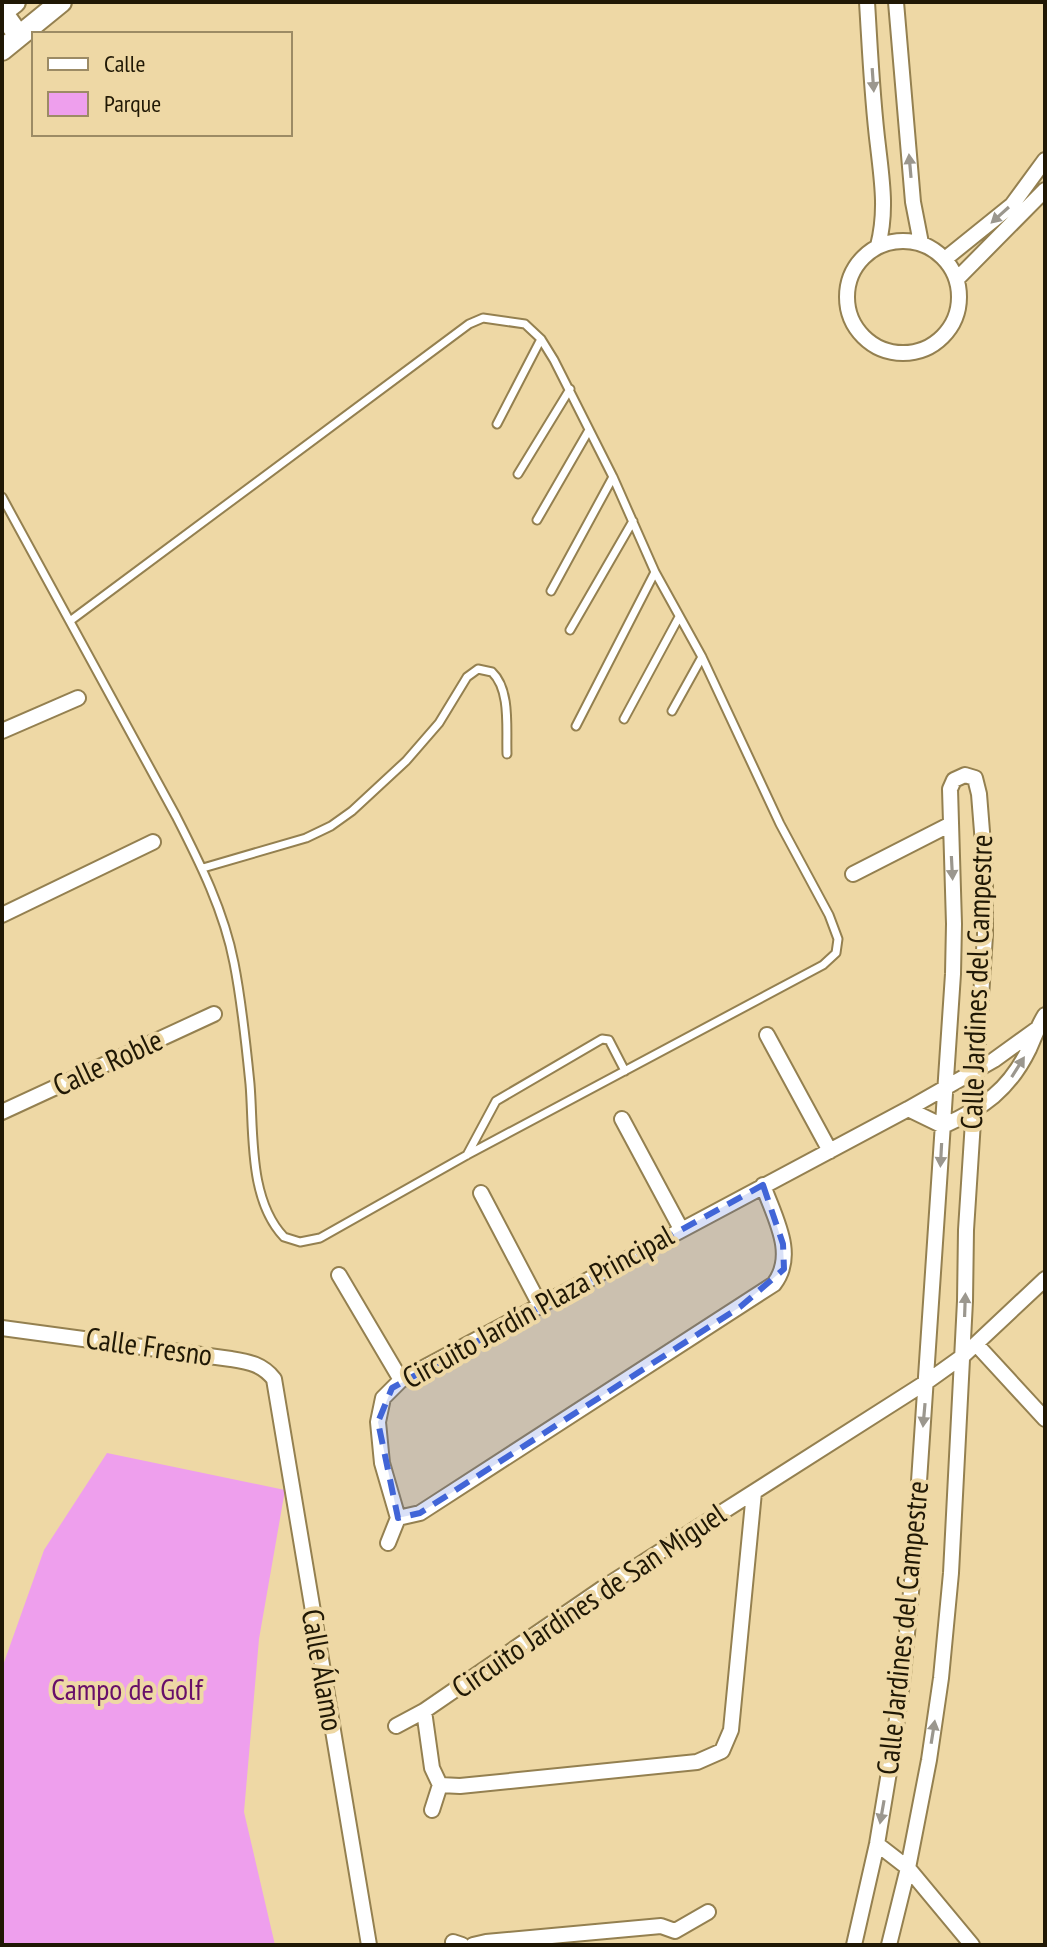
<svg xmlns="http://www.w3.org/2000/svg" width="1047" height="1947" viewBox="0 0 1047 1947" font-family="'PT Sans Narrow',sans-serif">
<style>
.green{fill:#ee9fed}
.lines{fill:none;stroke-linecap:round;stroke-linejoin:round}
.lane-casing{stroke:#948050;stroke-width:11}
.street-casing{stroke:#948050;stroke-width:18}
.secondary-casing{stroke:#948050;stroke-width:24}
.lane{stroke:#fff;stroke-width:7}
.street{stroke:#fff;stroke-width:14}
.secondary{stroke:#fff;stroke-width:20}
.oneway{fill:#9b978e}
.marked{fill:#4165d7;fill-opacity:0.2;stroke:#4165d7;stroke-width:6;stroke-dasharray:16 10;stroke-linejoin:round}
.labels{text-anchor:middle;stroke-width:8;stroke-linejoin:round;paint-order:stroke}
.street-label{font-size:30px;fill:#201805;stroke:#eed8a5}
.park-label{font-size:30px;fill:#680f6a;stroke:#eed8a5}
</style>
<rect width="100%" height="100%" fill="#eed8a5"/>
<!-- green -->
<path class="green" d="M107,1453l178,37 -26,149 -15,173 31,133h-273v-277l42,-118z"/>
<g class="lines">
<!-- lane casing -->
<g class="lane-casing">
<path id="lane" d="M497,424l44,-85
M518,474l52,-85
M2,497l174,319c24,47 48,95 58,147 8,40 12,81 16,121 4,48 -2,115 34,153l16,5 20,-4 147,-83 356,-190 13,-12 2,-14 -9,-24 -49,-91 -78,-167 -47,-85 -42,-95 -59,-117 -13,-21 -16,-15 -42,-6 -14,6 -399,297
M537,520l52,-90
M551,591l62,-114
M570,630l63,-109
M672,711l30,-54
M624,719l55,-102
M576,726l79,-154
M203,868l103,-30 25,-12 21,-15 54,-50 33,-38 28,-46 11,-8 14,3c19,18 14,57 15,82
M467,1155l29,-54 106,-62 7,1 16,31"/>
</g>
<!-- street casing -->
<g class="street-casing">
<path id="street" d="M867,2c3,48 5,96 11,144 4,35 9,65 0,100
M896,2l17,200 8,41
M847 297a56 56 0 1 1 112 0a56 56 0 1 1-112 0Z
M945,259l67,-54 33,-45
M957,279l88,-89
M2,731l76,-33
M853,874l96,-49
M2,915l151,-73
M767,1035l63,116
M908,1109l35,17c40,-18 66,-36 86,-77 5,-11 9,-23 16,-34
M2,1112l212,-98
M622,1119l59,110
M481,1193l60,114
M339,1275l62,105
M2,1328l229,31c18,3 31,5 43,20l95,566
M976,1344l69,75
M398,1518l22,-5 354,-229c23,-30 0,-67 -11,-99
M388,1543l10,-25 -16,-55 -4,-41 5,-24 18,-18 507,-271 86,-49 43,-31
M424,1711l8,57 8,17
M396,1726l28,-15 179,-123 325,-207 35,-25 82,-77
M440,1785l20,1 237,-24 25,-11 9,-21 23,-238
M432,1810l8,-25
M877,1844l31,24 64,77
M453,1942l9,3
M473,1945l13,-3 175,-16 14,5 33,-19
M854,1945l23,-101 16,-96 10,-73 10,-104 40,-597 1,-50 -4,-135 4,-9 11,-5 10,3 4,16 6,75v66l-19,295 -1,71 -14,272 -10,105 -12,82 -21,108 -19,77"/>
</g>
<!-- secondary casing -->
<g class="secondary-casing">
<path id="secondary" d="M15,2l-13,10 17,24
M2,50l59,-48"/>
</g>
<!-- lane -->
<use href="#lane" class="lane"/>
<!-- street -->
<use href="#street" class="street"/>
<!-- secondary -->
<use href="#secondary" class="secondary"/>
</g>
<!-- one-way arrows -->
<defs><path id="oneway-solid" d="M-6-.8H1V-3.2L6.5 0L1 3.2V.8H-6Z" transform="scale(2)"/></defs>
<g class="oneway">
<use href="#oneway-solid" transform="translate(873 80) rotate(86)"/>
<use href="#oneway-solid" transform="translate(910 166) rotate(-95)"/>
<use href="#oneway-solid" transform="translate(1000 215) rotate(138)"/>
<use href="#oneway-solid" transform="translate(952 868) rotate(87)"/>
<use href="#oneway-solid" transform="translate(1018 1067) rotate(-58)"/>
<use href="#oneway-solid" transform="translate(941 1155) rotate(93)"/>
<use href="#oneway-solid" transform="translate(965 1305) rotate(-88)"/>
<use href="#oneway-solid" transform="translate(924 1415) rotate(95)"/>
<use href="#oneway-solid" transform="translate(933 1732) rotate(-81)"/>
<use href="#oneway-solid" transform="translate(882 1812) rotate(100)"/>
</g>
<!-- marked area -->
<path class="marked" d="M763,1185l20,59 1,25 -44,38 -320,206 -22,5 -20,-96 14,-34z"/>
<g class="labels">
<!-- street labels -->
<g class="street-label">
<text transform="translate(977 982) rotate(-88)" y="10">Calle Jardines del Campestre</text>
<text transform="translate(108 1063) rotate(-25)" y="10">Calle Roble</text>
<text transform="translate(538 1307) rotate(-29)" y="10">Circuito Jardín Plaza Principal</text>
<text transform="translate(149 1347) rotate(8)" y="10">Calle Fresno</text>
<text transform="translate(589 1601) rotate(-34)" y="10">Circuito Jardines de San Miguel</text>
<text transform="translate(903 1628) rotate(-84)" y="10">Calle Jardines del Campestre</text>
<text transform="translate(322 1670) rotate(80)" y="10">Calle Álamo</text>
</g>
<!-- park labels -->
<g class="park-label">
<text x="127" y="1700">Campo de Golf</text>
</g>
</g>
<!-- border -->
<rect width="1047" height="1947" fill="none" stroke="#201805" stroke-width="8"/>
<!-- legend -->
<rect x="32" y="32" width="260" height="104" fill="#eed8a5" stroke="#9c8b65" stroke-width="2"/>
<rect x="48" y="58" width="40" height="12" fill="#ffffff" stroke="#9c8b65" stroke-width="2"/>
<text x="104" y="72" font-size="24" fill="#201805">Calle</text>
<rect x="48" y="92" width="40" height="24" fill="#ee9fed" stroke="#9c8b65" stroke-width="2"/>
<text x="104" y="112" font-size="24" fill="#201805">Parque</text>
</svg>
